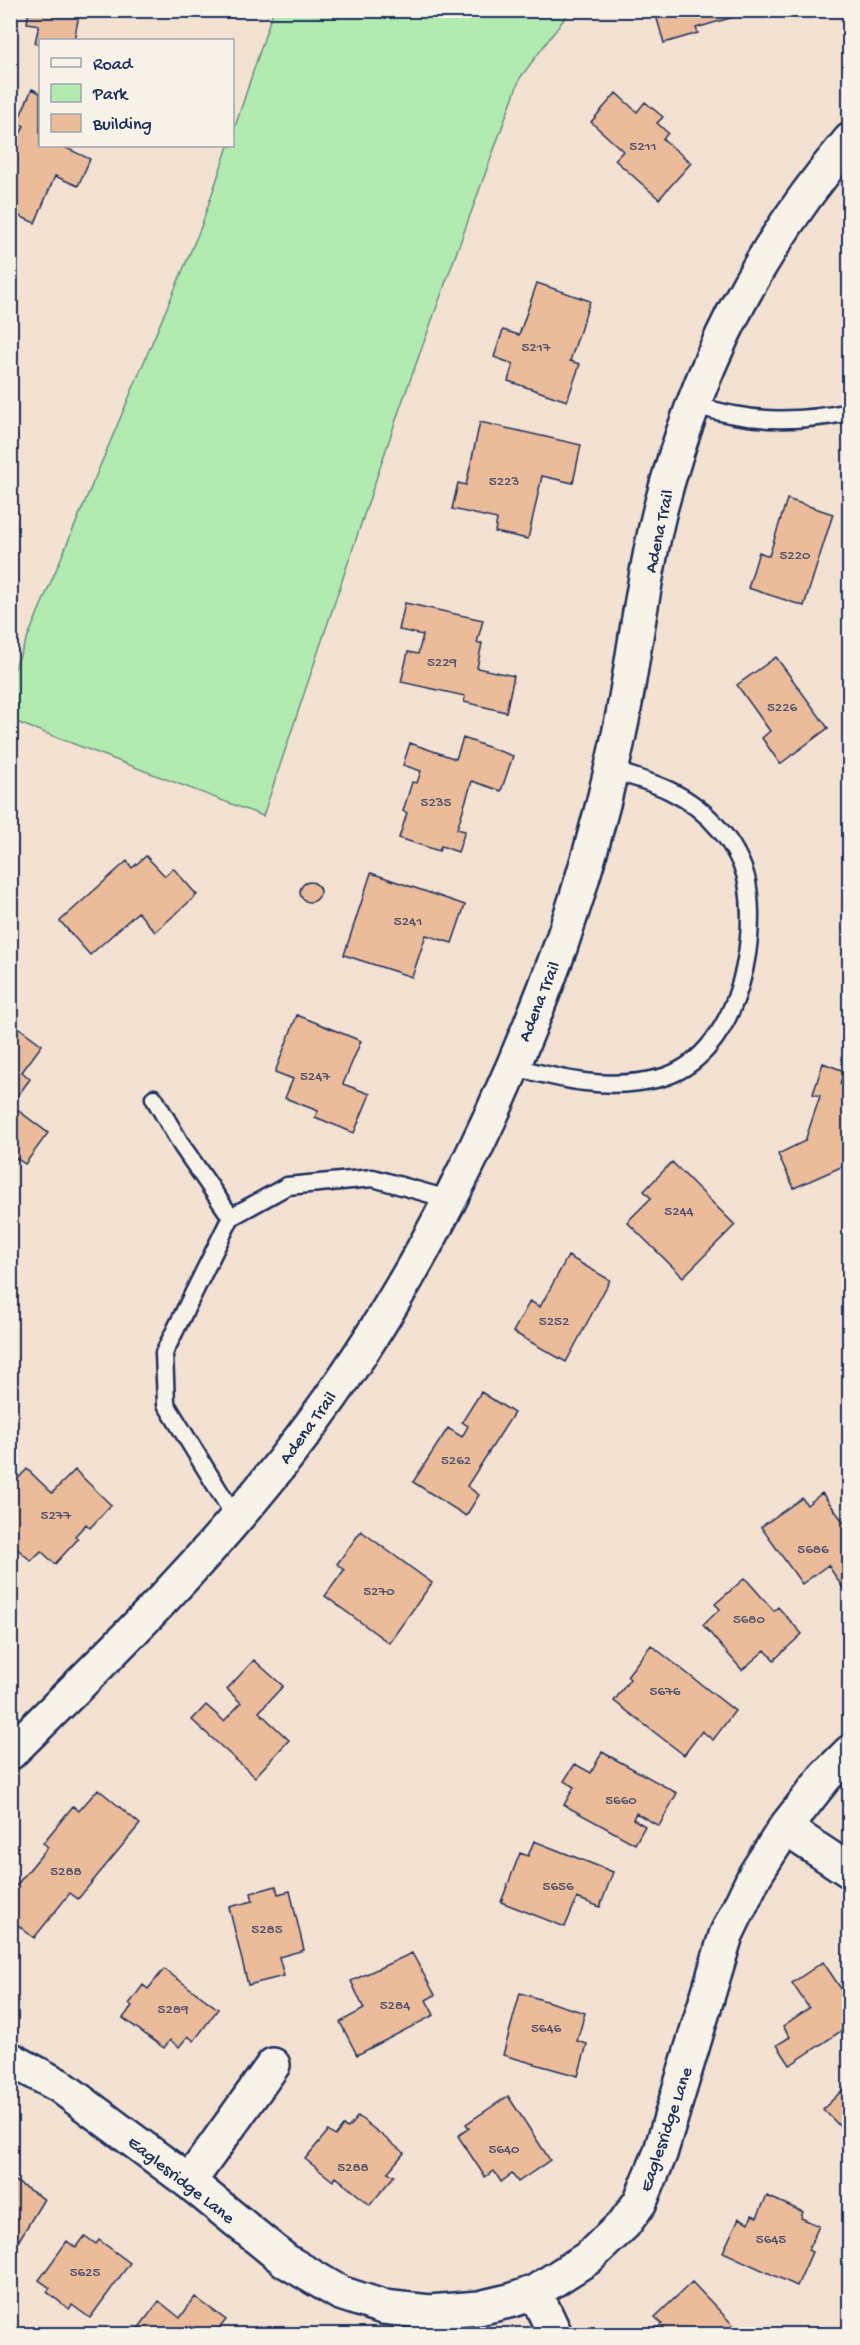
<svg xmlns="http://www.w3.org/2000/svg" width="860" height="2345" viewBox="0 0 860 2345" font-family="'Gochi Hand',sans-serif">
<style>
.green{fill:#b2ebaf;stroke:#668d86;stroke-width:1.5}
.building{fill:#eabc9a;stroke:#1b2f5e;stroke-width:1.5}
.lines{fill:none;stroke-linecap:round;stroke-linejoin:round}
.lane-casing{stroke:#1b2f5e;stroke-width:21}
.street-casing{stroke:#1b2f5e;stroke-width:38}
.lane{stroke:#f7f3e8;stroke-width:16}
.street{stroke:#f7f3e8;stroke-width:33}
.labels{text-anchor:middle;stroke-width:4.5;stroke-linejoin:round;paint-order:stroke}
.number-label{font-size:15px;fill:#4f526d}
.street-label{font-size:18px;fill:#1b2f5e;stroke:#f7f3e8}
</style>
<rect width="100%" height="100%" fill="#f3e2d1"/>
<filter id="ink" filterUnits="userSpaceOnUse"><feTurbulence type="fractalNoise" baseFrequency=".0167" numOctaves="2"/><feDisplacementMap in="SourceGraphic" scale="12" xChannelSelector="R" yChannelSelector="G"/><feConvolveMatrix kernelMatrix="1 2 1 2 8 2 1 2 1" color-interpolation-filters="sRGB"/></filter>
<g filter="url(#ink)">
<!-- green -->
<path class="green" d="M273,11h297l-50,67 -120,330 -137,408 -252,-96 -1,-41 191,-452 27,-81h4l1,-13z"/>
<!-- building -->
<path class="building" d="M29,10h51l-6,30h-34v4l-5,-1 4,-18 -12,-2z
M735,10l2,6 -41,12 2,5 -34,10 -9,-31z
M32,89l8,4v53h27l-1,2 24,11 -12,27 -23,-10 -20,47 -25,-11v-57l14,-29 -7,-3z
M616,93l21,19 8,-10 18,15 -6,6 11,10 -5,6 28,24 -32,36 -44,-39 8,-9 -32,-29z
M537,283l53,18 -20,60 10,3 -13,37 -59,-20 5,-17 -19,-7 9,-27 16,5z
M480,422l101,23 -8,38 -31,-7 -14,63 -33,-7 2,-13 -45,-10 6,-26 8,2z
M787,499l46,15 -29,92 -56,-18 11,-36 10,4z
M405,603l78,17 -6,23h5l-5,25 37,8 -8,36 -42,-10 1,-6 -64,-14 7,-30 10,2 5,-19 -24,-5z
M776,657l52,71 -48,36 -18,-26 8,-7 -33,-46z
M463,738l50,18 -12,35 -29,-10 -15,48 8,2 -7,21 -17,-6 -2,5 -40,-13 8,-25 -4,-2 9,-29 5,1 4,-12 -18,-6 7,-22 46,16z
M146,856l19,20 8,-8 24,27 -42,37 -17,-20 -48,43 -30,-34 67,-60 5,7z
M371,873l94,32 -13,38 -26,-8 -14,42 -68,-22z
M300 892a10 10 0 1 1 20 0a10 10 0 1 1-20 0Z
M297,1015l64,26 -18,43 27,10 -16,39 -39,-16 3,-6 -33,-13 8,-19 -18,-7z
M10,1021l32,24 -20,27 8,7 -19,26 37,28 -23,31 -15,-10z
M823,1063l21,8 -4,13 10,4v75l-56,25 -16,-34 27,-13 15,-45 -7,-2z
M672,1162l63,63 -52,52 -56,-55 24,-24 -7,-7z
M568,1256l42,24 -44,82 -53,-30 17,-31 10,6z
M481,1392l33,21 -47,73 12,9 -13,21 -53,-34 35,-54 14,9 6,-11 -6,-4z
M27,1469l25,24 23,-23 36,35 -21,23 -4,-4 -11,12 3,3 -23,25 -14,-13 -10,10 -21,-19v-55z
M822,1493l28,38v52l-7,5 -15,-23 -26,19 -41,-57 41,-29 5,7z
M361,1531l71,52 -43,60 -64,-47 19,-26 -7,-6z
M745,1578l29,33 4,-4 24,27 -28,26 -9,-10 -23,20 -39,-45 17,-16 -5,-5z
M651,1645l84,66 -22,29 -11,-9 -18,24 -70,-54 16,-22 -3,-3z
M254,1660l29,26 -24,26 30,28 -34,37 -63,-57 14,-15 18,16 17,-18 -14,-14z
M602,1752l75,41 -18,33 -23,-13 -3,6 12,7 -10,18 -71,-39 10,-18 -10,-6 11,-17 16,9z
M98,1789l42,35 -62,75 -8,-6 -36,45 -24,-19v-26l38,-46 -5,-4 30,-37 6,5z
M534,1841l79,31 -13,35 -23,-9 -12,29 -64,-25 19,-49 8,3z
M276,1886l2,8 12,-3 14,59 -25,7 5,19 -36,9 -19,-78 24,-6 -2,-8z
M412,1953l23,42 -9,5 8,15 -77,40 -17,-33 24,-13 -13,-28z
M823,1962l21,31 -3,2 9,13v17l-60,40 -13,-20 13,-8 -7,-11 26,-18 -17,-25z
M164,1969l54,40 -24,32 -6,-5 -9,11 -9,-7 -6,8 -41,-30 9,-12 -3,-2 14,-19 5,4z
M520,1993l65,20 -8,28 10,3 -9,32 -75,-21z
M850,2083v54l-27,-28z
M508,2096l42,64 -32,22 -6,-8 -11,8 -7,-11 -9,6 -27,-41 11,-8 -3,-4z
M358,2116l46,37 -16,19 6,4 -24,29 -34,-28 -3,4 -28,-22 23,-28 7,5 8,-10 5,2z
M13,2180l31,19 -34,56v-71z
M767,2196l36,16 -2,6 18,8 -11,24 4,2 -15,34 -74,-34 16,-34 10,5 3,-8 5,2z
M85,2236l11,8 3,-4 31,23 -40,55 -18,-13 -3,4 -22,-17 3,-4 -11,-8 28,-39 9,7z
M692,2282l43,45 -7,7h-74l-2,-1 10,-9 -7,-7z
M195,2297l31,23 -11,14h-81l25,-33 21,17z"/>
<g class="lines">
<!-- lane casing -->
<g class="lane-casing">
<path id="lane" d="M694,404c51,19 102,19 156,8
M512,1066c50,14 97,25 148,12 75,-20 99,-130 87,-196 -3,-17 -16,-40 -27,-52 -29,-36 -67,-48 -110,-60
M154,1098l28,48 49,71
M235,1517l-69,-113 -2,-51 67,-136 56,-31 86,-8 75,21"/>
</g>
<!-- street casing -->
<g class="street-casing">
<path id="street" d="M10,1753c102,-100 205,-201 291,-315 109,-143 199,-324 260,-493 25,-73 46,-149 61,-225 13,-69 21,-142 38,-210 37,-142 95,-258 190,-370
M785,1828l65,43
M10,2059l50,27 129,96 97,79 54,32 43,14 47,5 49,-4 34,-8 22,-8 53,-34 36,-34 16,-22 20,-48 66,-219 29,-60 30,-47 40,-51 25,-25
M189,2182l84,-117
M535,2292l20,42"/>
</g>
<!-- lane -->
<use href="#lane" class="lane"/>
<!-- street -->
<use href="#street" class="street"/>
</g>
</g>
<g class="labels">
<!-- number labels -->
<g class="number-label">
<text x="643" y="150">5211</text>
<text x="536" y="351">5217</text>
<text x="504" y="485">5223</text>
<text x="795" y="559">5220</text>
<text x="442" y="666">5229</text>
<text x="782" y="711">5226</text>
<text x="436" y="806">5235</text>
<text x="408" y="925">5241</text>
<text x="315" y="1080">5247</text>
<text x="679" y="1215">5244</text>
<text x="554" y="1325">5252</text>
<text x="456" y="1464">5262</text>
<text x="56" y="1519">5277</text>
<text x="813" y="1553">5686</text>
<text x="379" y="1595">5270</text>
<text x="749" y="1623">5680</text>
<text x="665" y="1695">5676</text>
<text x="621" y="1804">5660</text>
<text x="66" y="1875">5288</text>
<text x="558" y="1890">5656</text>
<text x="267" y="1933">5285</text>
<text x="395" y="2009">5284</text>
<text x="173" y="2013">5289</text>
<text x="546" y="2032">5646</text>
<text x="504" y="2153">5640</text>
<text x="353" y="2171">5288</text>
<text x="771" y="2243">5645</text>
<text x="85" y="2276">5625</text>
</g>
<!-- street labels -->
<g class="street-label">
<text transform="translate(658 531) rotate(-78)" y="6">Adena Trail</text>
<text transform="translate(538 1001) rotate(-68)" y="6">Adena Trail</text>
<text transform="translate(307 1427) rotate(-54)" y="6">Adena Trail</text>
<text transform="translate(665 2129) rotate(-71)" y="6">Eaglesridge Lane</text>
<text transform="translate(182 2179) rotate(38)" y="6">Eaglesridge Lane</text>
</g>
</g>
<!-- margin -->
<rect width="860" height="2345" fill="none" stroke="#f7f3e8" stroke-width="36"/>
<rect x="18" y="18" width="824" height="2309" fill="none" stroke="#1b2f5e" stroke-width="2" filter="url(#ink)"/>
<!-- legend -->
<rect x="39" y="39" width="195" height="108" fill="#f7f3e8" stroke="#9fa5b1" stroke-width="1.5"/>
<rect x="51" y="58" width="30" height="9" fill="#f7f3e8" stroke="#9fa5b1" stroke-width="1.5"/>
<text x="93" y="69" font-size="18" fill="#1b2f5e">Road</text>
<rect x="51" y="84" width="30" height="18" fill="#b2ebaf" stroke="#9fa5b1" stroke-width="1.5"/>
<text x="93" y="99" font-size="18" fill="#1b2f5e">Park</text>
<rect x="51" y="114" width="30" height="18" fill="#eabc9a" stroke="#9fa5b1" stroke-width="1.5"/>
<text x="93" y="129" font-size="18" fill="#1b2f5e">Building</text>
</svg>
